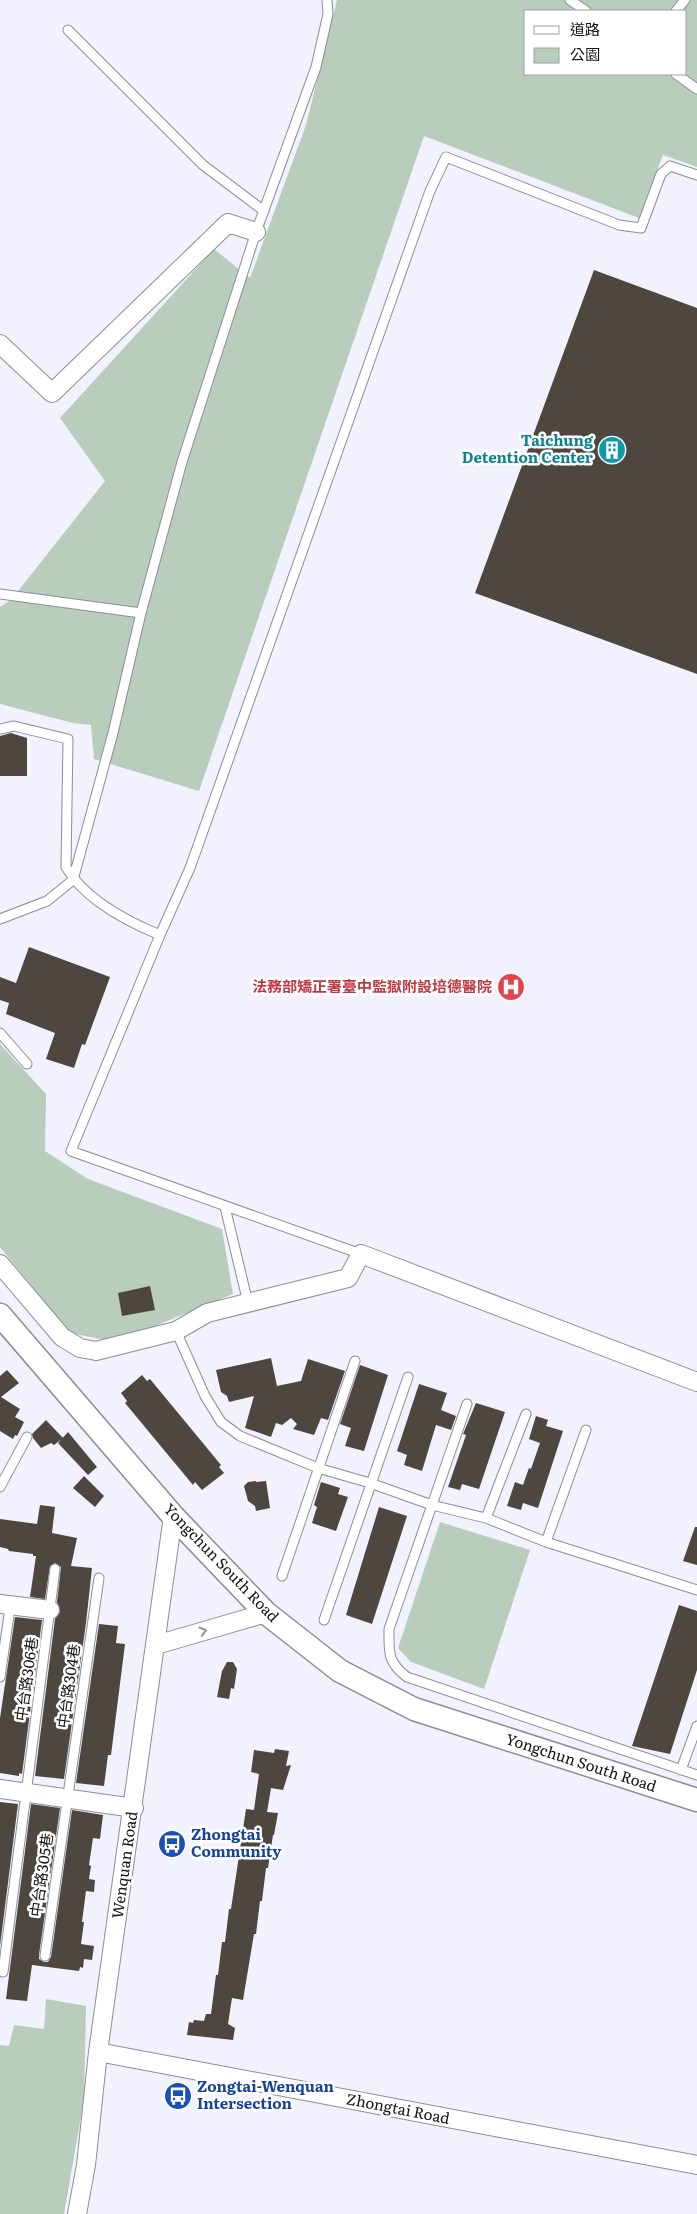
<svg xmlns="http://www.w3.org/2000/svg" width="697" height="2214" viewBox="0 0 697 2214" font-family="Literata,'Noto Sans TC',serif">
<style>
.green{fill:#b8cdbb;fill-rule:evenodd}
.building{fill:#4e473f}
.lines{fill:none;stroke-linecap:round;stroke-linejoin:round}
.service-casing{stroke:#8d8d98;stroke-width:11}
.minor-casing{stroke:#8d8d98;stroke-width:20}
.tertiary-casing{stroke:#8d8d98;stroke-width:25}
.service{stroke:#fff;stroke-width:9}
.minor{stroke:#fff;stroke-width:18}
.tertiary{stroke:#fff;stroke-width:22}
.oneway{stroke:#959597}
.labels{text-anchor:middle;stroke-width:5;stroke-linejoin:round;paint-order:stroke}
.culture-label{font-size:15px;font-weight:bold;fill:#0d838f;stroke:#fff;text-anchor:end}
.health-label{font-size:15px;font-weight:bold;fill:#be3a42;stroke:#fff;text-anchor:end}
.street-label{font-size:15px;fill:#141418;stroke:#fff}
.transit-label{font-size:15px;font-weight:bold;fill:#164399;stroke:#fff;text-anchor:start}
</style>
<rect width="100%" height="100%" fill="#f2f2fe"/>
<!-- green -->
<path class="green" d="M337,0h360v167l-34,-12 -24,63 -215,-82 -225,655 -105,-32 -3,-34 -18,-2 -73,-19v-97l11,-7 94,-119 -45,-63 154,-169 36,29 56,-153zM526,11h160v63h-160z
M0,1044l46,50 -1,57 43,28 134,50 11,65 -117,48 -46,-9 -70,-86z
M440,1522l90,28 -46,139 -73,-27 -13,-14z
M46,1999l40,7 -2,93 -20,115h-64v-169l9,1 5,-21 30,4z"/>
<!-- building -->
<path class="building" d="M594,270l103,38v366l-222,-81z
M11,733l16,5v38h-27v-40z
M29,947l81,30 -25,68 -3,-1 -8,24 -28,-9 9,-26 -49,-19 3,-11 -9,-3v-23l16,6z
M150,1286l5,24 -33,6 -4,-23z
M271,1358l6,28 24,-5 7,-22 37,12 -17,49 -7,-2 -7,17 -21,-6 4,-5 -6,-6 -9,7 -6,-2 -5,14 -26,-9 9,-32 -25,6 -2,-6 -6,-4 -5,-22z
M360,1365l28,10 -24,76 -19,-5 6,-18 -11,-4z
M7,1370l12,13 -18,14 19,12 -5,8 9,5 -7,14 -2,-1 -2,4 -13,-8v-55z
M142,1375l5,6 3,-2 71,86 -2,2 5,6 -22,17 -7,-8 -2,3 -68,-82 2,-2 -6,-8z
M419,1384l28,9 -6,17 15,6 -5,14 -15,-5 -14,46 -18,-6 3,-10 -10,-4z
M476,1403l29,9 -26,77 -17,-5 -2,6 -12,-3 18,-52 -3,-1z
M536,1416l12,4 -2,6 17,5 -25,77 -15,-5 -2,7 -14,-4 8,-24 8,3 6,-17 2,1 9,-26 -11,-4z
M46,1420l17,18 -9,7 -3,-2 -10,5 -8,-10 -1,-4z
M68,1432l29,35 -9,8 -30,-32z
M84,1476l20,20 -9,11 -22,-19z
M256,1481v1l10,-1 4,27 -14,3 -1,-5 -7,-5 -4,-15 4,-4z
M321,1482l19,6 -2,6 10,3 -12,34 -24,-8 5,-16 -3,-2z
M40,1505l15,2 -3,26 25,5 -6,28 21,2 -6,55 -22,156 -29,-3 20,-157 5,-7 -3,-10 4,-35 -6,-4 -5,3 -5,33 -15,-2 6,-41h-3v-2l-24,-3 -1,-2 -8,-2v-28l37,5z
M379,1507l28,9 -35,108 -26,-9z
M695,1527h2v38l-14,-4z
M679,1605l18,6v59l-27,84 -38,-8z
M15,1617l27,3 -20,154 -3,-1v3l-19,-3v-55z
M99,1624l19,2 -2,17 9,1 -14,111h-3l-4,31 -28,-3z
M227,1662h6l4,7 -3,20 -3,-1 -2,11 -12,-2 5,-26z
M275,1749l14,2 -3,15 5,-1 -8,25 -12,-2 -4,24 11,1 -4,22h-1l-5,33h-2l-4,33h-2l-4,33h-2l-11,66 -11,-2 -4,26 7,4 -2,12 -46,-5 2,-13 4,1 1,-3 10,1 2,-7h5l5,-39h2l4,-33h3l4,-33h2l15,-100 8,1 5,-36 -8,-2 3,-22 20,3z
M0,1802l18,2 -18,142z
M31,1804l29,4 -21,147v4l5,3h4l3,-5 21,-147 31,5 -3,24 -7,-1 -4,27 2,1 -2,13 6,1 -1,12 -8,-1 -4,31h2l-3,22 13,2 -2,14 -8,-1 -1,9 -3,-1 -1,4 -47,-6 -5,36 -21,-2z"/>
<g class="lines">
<!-- service casing -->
<g class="service-casing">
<path id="service" d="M570,0l16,11
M676,11l9,-11
M68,30l135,135 61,46
M676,74l21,15
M0,594l141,19
M0,729l14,-3 54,13 -2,128c19,33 60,54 94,68
M0,919l47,-18 26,-21 40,-147 28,-120 41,-151 74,-230 60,-165 12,-53 -1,-14
M0,1033l27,31
M225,1207l23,96
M361,1254l-290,-103 89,-216 30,-67 240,-677 16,-34 173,68 22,3 20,-54 9,-8 27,9
M176,1331l29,65 16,26 19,14 78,32 52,15 62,22 54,13 60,24 151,48
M467,1404l-78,225c0,23 -2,33 18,48l290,98
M0,1487l27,-50
M486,1518l40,-104
M546,1542l40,-112
M282,1576l73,-215
M324,1620l84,-243
M0,1677l9,-62
M681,1770l16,-44
M45,1956l54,-378
M3,1972l52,-403"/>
</g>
<!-- minor casing -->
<g class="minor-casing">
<path id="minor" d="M0,344l52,49 176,-170 28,9
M0,1264l62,73 18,11 16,3 80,-20 31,-18 141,-35 13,-24 336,128
M0,1604l50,6
M156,1645l110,-32
M0,1789l134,19
M98,2052l599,113
M77,2214l9,-49 12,-113 75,-536"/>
</g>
<!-- tertiary casing -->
<g class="tertiary-casing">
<path id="tertiary" d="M0,1315l173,201 93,97 74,58 74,38 283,91"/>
</g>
<!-- service -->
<use href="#service" class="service"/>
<!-- minor -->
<use href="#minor" class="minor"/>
<!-- tertiary -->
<use href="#tertiary" class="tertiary"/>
</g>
<!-- one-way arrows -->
<defs><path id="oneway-chevron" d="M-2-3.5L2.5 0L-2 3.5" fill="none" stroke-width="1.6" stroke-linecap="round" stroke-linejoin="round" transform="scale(1.25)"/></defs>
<use class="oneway" href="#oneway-chevron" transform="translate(203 1631) rotate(-16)"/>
<!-- icons -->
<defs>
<g id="building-disc" transform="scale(1.4375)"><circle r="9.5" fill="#0f9aa8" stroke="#fff"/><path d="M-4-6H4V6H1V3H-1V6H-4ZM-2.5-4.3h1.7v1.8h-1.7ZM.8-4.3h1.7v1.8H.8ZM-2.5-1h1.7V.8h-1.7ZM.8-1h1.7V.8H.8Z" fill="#fff"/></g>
<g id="hospital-disc" transform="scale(1.4375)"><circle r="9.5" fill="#e0444e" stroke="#fff"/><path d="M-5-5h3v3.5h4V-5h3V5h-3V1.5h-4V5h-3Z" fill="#fff"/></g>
<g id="bus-disc" transform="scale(1.4375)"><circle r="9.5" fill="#1a4fb4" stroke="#fff"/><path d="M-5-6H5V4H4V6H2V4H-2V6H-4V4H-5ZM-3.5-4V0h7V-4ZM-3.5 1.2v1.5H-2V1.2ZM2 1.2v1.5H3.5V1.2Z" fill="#fff"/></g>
</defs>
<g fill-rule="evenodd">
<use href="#building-disc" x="612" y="450"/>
<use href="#hospital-disc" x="511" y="987"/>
<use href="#bus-disc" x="172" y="1844"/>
<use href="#bus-disc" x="178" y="2096"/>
</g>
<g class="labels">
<!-- culture labels -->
<g class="culture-label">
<text x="593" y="446">Taichung<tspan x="593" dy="17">Detention Center</tspan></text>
</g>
<!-- health labels -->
<g class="health-label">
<text x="492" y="992">法務部矯正署臺中監獄附設培德醫院</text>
</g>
<!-- street labels -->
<g class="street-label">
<text transform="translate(221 1563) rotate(46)" y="5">Yongchun South Road</text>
<text transform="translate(27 1679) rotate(-82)" y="5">中台路306巷</text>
<text transform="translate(69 1686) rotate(-82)" y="5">中台路304巷</text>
<text transform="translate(581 1763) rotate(18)" y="5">Yongchun South Road</text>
<text transform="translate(125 1865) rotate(-82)" y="5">Wenquan Road</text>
<text transform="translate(42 1875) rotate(-82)" y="5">中台路305巷</text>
<text transform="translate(398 2109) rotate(11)" y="5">Zhongtai Road</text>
</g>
<!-- transit labels -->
<g class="transit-label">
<text x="191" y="1840">Zhongtai<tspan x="191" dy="17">Community</tspan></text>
<text x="197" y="2092">Zongtai-Wenquan<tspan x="197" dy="17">Intersection</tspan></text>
</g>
</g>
<!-- legend -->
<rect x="524" y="10" width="162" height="65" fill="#ffffff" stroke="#a1a1a3"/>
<rect x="534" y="26" width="25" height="8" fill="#ffffff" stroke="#a1a1a3"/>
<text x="570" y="35" font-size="15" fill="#141418">道路</text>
<rect x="534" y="48" width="25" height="15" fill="#b8cdbb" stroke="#a1a1a3"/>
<text x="570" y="60" font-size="15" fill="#141418">公園</text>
</svg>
